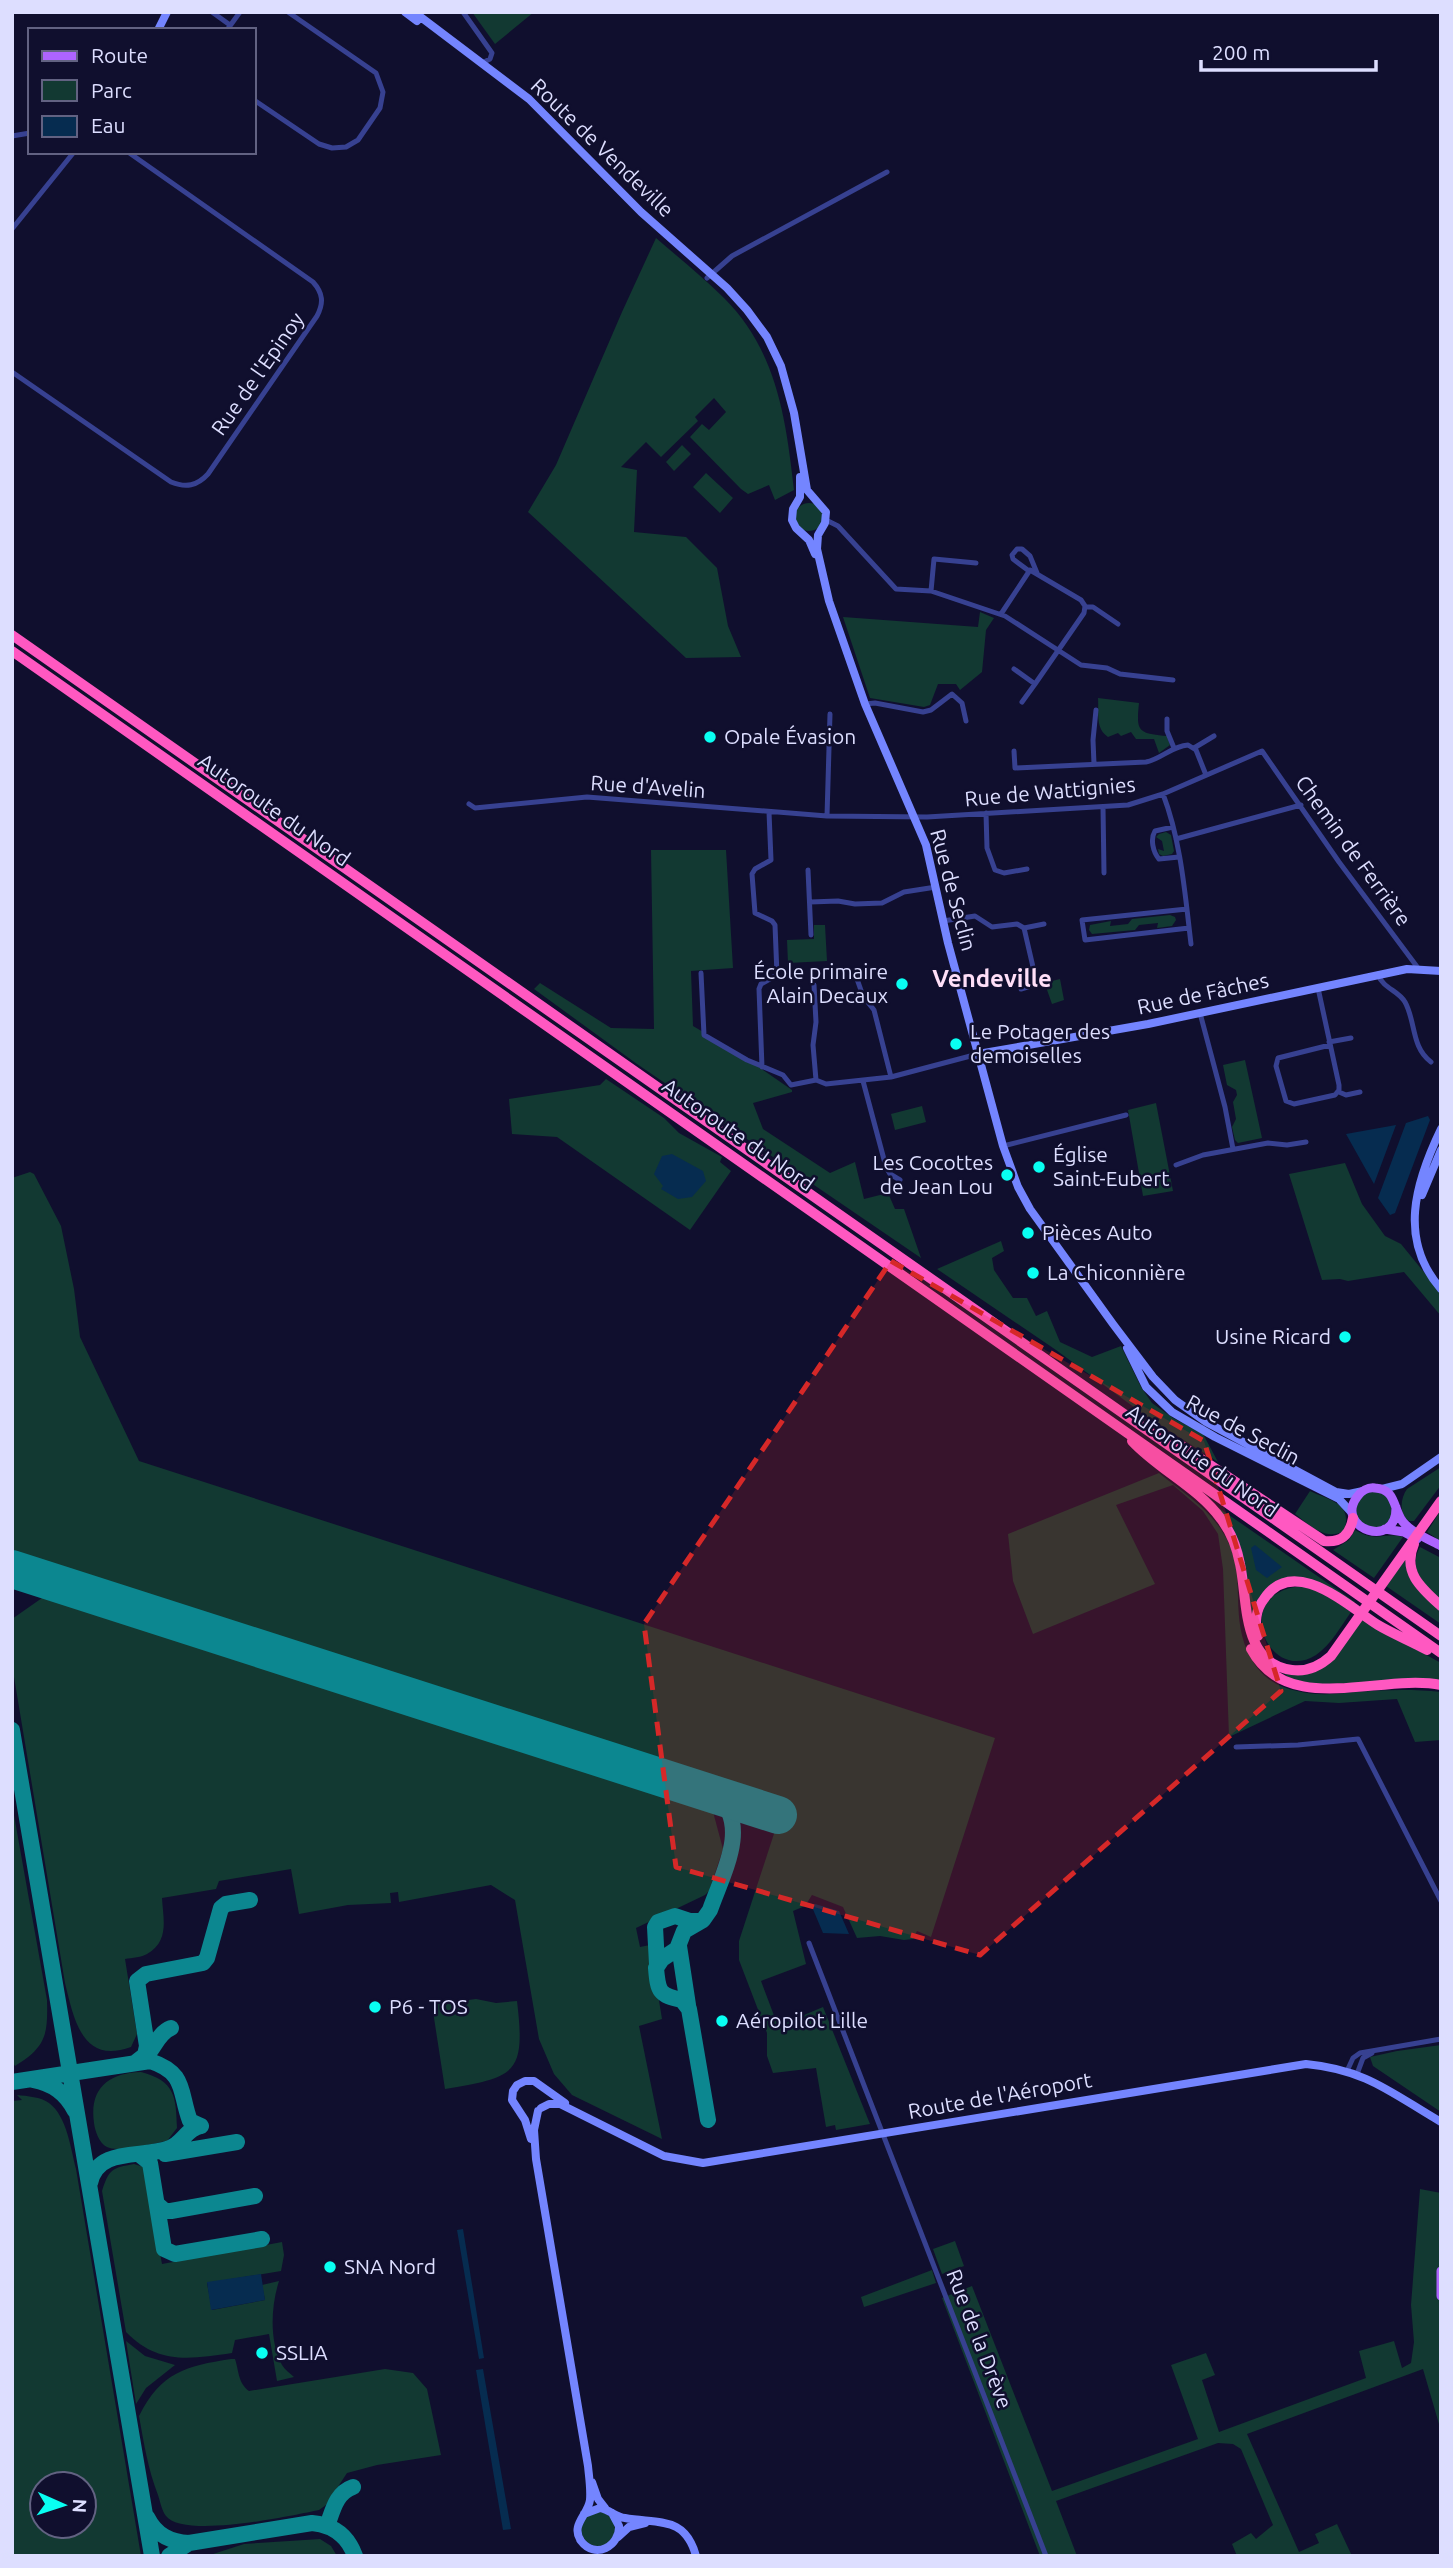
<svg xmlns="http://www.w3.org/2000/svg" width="1453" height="2568" viewBox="0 0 1453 2568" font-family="Ubuntu,sans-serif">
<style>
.green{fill:#123932;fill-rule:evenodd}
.water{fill:#062c50}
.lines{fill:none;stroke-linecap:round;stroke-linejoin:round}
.taxiway{stroke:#0c8790;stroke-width:16}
.runway{stroke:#0c8790;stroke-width:38}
.street{stroke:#374191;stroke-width:5}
.secondary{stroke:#7485ff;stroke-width:8}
.primary{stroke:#ad64ff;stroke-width:9}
.highway{stroke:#ff58c1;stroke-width:10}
.marked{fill:#d62828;fill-opacity:0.2;stroke:#d62828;stroke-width:5;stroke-dasharray:14 9;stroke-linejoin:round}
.poi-dot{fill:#09fff2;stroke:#100f2e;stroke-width:2.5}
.labels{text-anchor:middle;stroke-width:5;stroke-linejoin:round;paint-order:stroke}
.street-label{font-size:21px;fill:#dddeff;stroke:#100f2e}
.poi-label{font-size:21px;fill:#dddeff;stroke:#100f2e;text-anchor:start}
.quarter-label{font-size:24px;font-weight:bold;fill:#ffdff8;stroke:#100f2e}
</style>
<rect width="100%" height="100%" fill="#100f2e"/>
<!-- green -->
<path class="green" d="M472,12h62l-39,32z
M656,238c23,20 47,39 68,60 53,53 62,121 70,192l-19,10 -6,-15 -21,9 -7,-5 -51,-52 12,-13 7,6 17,-18 -12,-14 -19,19 3,4 -37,36 -15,-15 -25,25 16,3 -3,62 52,5 31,31 11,58 13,31 -55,1 -158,-146 28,-47 66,-153z
M682,445l9,9 -17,17 -8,-9z
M706,473l27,25 -13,15 -27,-26z
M795 517a14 14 0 1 1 28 0a14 14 0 1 1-28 0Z
M980,612l14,6 -8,12 -4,42 -22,18 -4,-6h-18l-8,21 -6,2 -54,-9 -27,-81 135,10z
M1098,698l41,5c-3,29 -1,30 28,33l3,9 -11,8 -5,-14h-18l-5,-7 -10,4 -3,-3 -10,4c-13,-8 -9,-25 -10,-39z
M1166,832l5,3 3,16 -2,3 -9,2 -4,-2 -1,-5 6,2 -2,-10 -6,-4 3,-3z
M651,850h75l7,118 -42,3 2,55 44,26 55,38v2l-39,11 10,26 67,44 25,-11 9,37 24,-6 7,16h9l17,49 -284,-194 -103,-75 6,-6 71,45 43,1z
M1170,915l5,2 1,3 -4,6 -15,2 1,-5 -19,2 -4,5 -43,4 -3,-4 1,-5 21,-4 -1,5 18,-2 4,-5z
M814,925h11l2,36 -39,2 -1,-23 27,-1z
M1060,979l4,21 -12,4 -6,-17 6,-1v-5z
M1245,1060l17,78 -24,5 -3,-3 -3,-13 4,-8 -3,-17 4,-7 -1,-5 -9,-5 -4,-20z
M606,1079l58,39 15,15 43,24 -2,5 11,9 -41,59 -133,-93 -45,-3 -3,-35 91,-14z
M1156,1103l17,88 -30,5 -15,-86z
M922,1106l4,16 -31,8 -4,-16z
M1345,1163l17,41 23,32 16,8 40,49v23l-37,-44 -56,9 -8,-2 -18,1 -33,-106z
M30,1172l4,2 27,52 13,63 6,48 59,124 856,277 -64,199 -14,-6 -4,8 -9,1 -24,-4 -23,2 -14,-31 -31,-12 -7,11 -12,5 13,53 -45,17 17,45 45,-19 47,117 -34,6 -1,-5 -9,2 -10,-59 -43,5 -6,-17v-23l-28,-73v-19l45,-138 -772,-248v-377z
M1001,1241l3,10 -12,7 2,12 19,28h14l9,18 11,-5 13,31 32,15 29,-11 20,41 11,16 21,15 30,16 15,28 -72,-46 -90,-66 -119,-81z
M1441,1467v18l-27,36h-5c-10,-7 -9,-22 -2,-32z
M1159,1473c27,22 55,38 70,71 17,36 0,75 22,114 10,19 26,29 46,33 20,5 38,3 58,1 29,-2 57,-3 86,0v48l-26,2 -18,-43 -58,4 -34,-2 -76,36 -6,-168 -5,-35 -15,-23 -30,-26 -57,20 39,79 -122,50 -20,-53 -5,-47z
M1310,1491c21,10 43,12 34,40 -19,10 -33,-5 -49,-17z
M1356 1510a18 18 0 1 1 36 0a18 18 0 1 1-36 0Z
M1213,1504l142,98 -2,3 -64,-27 -36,41 -8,-41z
M1441,1510v29l-2,1 -12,-8z
M1355,1530c22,13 27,2 48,7l-29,41 -41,-28 16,-10z
M1420,1547l21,11v43c-16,-16 -34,-31 -21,-54z
M1407,1557c0,28 15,36 34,54v13l-55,-38z
M1305,1586l22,9 24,17c-10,14 -20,33 -35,43 -49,31 -88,-66 -11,-69z
M53,1595l659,213 11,41 -14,42 -4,4 -69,33 4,19 10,-2 12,74 -23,7 23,113 -90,-44 -18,-21 -15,-35 -24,-139 -24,-15 -92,17 -1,-10 -8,1 1,10 -43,2 -49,9 -8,-45 -72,12 -3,8 -54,9c1,20 8,43 -15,56 -5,3 -15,4 -22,5l12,75 -6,13c-49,18 -57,-28 -66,-64l-53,-318v-46l30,-21z
M1361,1619l80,44v18l-118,3 -28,-2 -12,-9 12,2 17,-2z
M12,1804l35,196c1,35 -1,47 -32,66l-3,-4z
M476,1999l20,4 21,-2c9,74 -2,76 -72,88l-13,-84z
M1441,2045v67l-68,-46 -3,-9 27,-6z
M141,2072c34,9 35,24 36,56l-10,13c-13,2 -49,12 -60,6 -8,-4 -12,-16 -13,-24 -5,-35 15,-50 47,-51z
M17,2095c10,1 24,2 32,8 18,13 22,47 27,66l65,387h-129v-455l10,-1zM42,2484h42v42h-42z
M134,2164l10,3 18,97 120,-22 2,13 -3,16 -74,12 5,27 53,-10 -3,-15 17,-4c-8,25 -10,60 3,84 3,5 8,8 12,12l-17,4 -8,-47 -34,6 -3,13c-42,6 -74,12 -106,-21l-24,-141c7,-22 10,-23 32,-27z
M1420,2189l21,4v238l-18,-62 -176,65 52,118 20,-9 -4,-9 22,-10 15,32h-115l-5,-12 19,-11 5,6 17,-14 -32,-76 -8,-5 -15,-1 -162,58 21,55h-37l-98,-258 30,-12 80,205 146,-52 -27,-74 35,-12 9,22 -13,5 17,52 147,-54 -7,-27 35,-10 8,27 9,-5 3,-21 -3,-37z
M955,2241l9,25 -22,8 -9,-25z
M932,2270l4,13 -72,24 -3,-10z
M126,2341l19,15 30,9 -29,23 -10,16z
M231,2359h4c4,12 3,24 14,32l136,-22 28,4 14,16 14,66 -64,10 -30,8 -21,32 -7,5c-29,6 -135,29 -153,6 -4,-5 -6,-15 -8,-21 -10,-26 -14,-51 -19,-79 22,-44 47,-50 92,-57z
M581 2529a17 17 0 1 1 34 0a17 17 0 1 1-34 0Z
M320,2539l11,7 6,10h-130l37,-12z"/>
<!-- water -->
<path class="water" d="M1428,1116l2,4 -35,93 -5,2 -12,-17 28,-75z
M1396,1125l-22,59 -28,-50z
M672,1154l31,17 3,10 -14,16 -14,2 -17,-10 2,-3 -9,-12 8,-18z
M1255,1545l27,22 -15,11 -11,-8 -5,-22z
M815,1904l24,7 10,23 -26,-1 -11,-26z
M463,2229l21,129 -5,1 -22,-129z
M261,2274l4,26 -54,10 -4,-28z
M483,2369l28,160 -8,1 -27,-160z"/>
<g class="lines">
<!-- taxiway -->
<path class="taxiway" d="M12,1571l14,2
M12,1730l140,826
M679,1946l9,59
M657,1964l-2,-37 3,-5 17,-6 15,5h10
M145,2057c10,-9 13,-24 26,-29
M136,2062l9,-7 2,-9 -10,-65 9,-7 57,-11 4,-5 14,-50 5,-4 24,-4
M33,2080c20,4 33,13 42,31
M12,2082l138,-21c37,12 29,31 40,60l11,5
M708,2120l-19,-111 -7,-9c-23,-5 -24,-8 -26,-32l6,-9 15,-10 7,-18 19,-11 7,-10c12,-35 41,-85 7,-114
M165,2154l72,-12
M140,2155l10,8 14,86 11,5 87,-15
M90,2183c8,-37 53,-24 80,-35 13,-5 16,-19 31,-22
M157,2204l8,7h6l84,-15
M147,2517c9,18 23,25 42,26
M327,2526c6,-16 9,-33 26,-39
M169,2556l20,-13 123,-20c21,2 36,13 43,33"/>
<!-- runway -->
<path class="runway" d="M12,1569l766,246"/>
<!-- street -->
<path class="street" d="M212,12l18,13
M463,12l29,41 -2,6 -8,4
M227,30l13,-18
M254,100l65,44 13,4 14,-1 12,-7 22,-32 3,-16 -7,-19 -88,-61
M12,136l18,-3
M12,229l62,-77
M707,278l25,-22 155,-84
M12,372l159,110c15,6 26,4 37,-8l109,-158c7,-13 6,-23 -4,-34l-185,-130
M826,520l12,6 58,63 35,2 74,25 76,49 26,3 13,6 53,6
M1029,571l-16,-12 -1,-4 5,-6h5l8,7 7,17
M931,591l3,-32 42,4
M1085,607h8l25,17
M1001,614l29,-44 51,30 4,6 -1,7 -49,71 -21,-15
M1022,702l13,-18
M865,704l10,-1 48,9 8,-2 21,-16 10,9 4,18
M1167,719v12l7,17
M1194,748l20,-12
M1014,751l1,17 131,-6c15,-3 26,-16 42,-17l8,5 10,25
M1094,764l-1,-24 3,-30
M1163,794c18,47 22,100 28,150
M469,804l6,4 112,-11 240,19 100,1 201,-12 35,-11 99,-43 77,111 79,106
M1103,807l1,66
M986,813l1,35 8,22 9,3 23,-4
M827,816l3,-102
M1173,827l-18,4c-5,8 -2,21 4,28l20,-2
M1176,839l125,-34
M808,870l3,65
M810,902l28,-1 17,3 27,-1 22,-11 32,-5
M1187,909l-105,11 3,20 104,-12
M943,921l32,-5 17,11 25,-3 7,4 12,52 -5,6 -10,3
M1024,928l20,-4
M701,973l3,62 43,25 36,15 8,10 25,-5
M1378,975c6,14 20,15 27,27 11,20 6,45 26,60
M857,979l6,17 11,14 17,67
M814,985l2,37 -3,23 3,35
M1318,988l21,97v5l-4,5 -41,9 -8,-3 -10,-35 2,-8 52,-13
M1200,1013l25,94 8,42
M1329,1042l22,-4
M762,1067l-3,-78 2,-5 16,-9 -2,-50 -3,-4 -17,-8 -3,-39 3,-5 16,-9 -2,-48
M816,1080l10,4 65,-7 87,-23
M863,1081l23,86 4,7 10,6
M1339,1092l7,3 14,-3
M1003,1146l123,-31
M1176,1165l27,-10 65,-12 19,2 19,-3
M1236,1747l62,-2 60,-6 83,162
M809,1943l237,613
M1347,2071l6,-13 7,-5 81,-14
M1357,2074l6,-16 9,-5"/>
<!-- secondary -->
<path class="secondary" d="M405,12l12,9
M414,12l115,87 112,113 86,76 20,22 20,27 14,29 13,47 13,77 19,22 -1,11 -7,12 -1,14 12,52 36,103 61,141 22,98 55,203 15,41 12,22 83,115 40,53 22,23 31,22 130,70 13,2 14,-3
M158,30l9,-18
M800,477v20l-7,12 -1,11 4,8 13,12 6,14
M978,1054l170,-30 259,-55 34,2
M1441,1129c-26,54 -43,111 0,160
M1422,1195l19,-45
M1127,1348l19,39 26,25 43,25 124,62 13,14
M1382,1489l20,-5 39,-27
M541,2108l8,-4h11l104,52 39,7 603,-99c61,6 85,29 135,58
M538,2111l-4,19 2,29 52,307c1,11 3,22 2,34 -2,15 -20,25 -9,41 14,19 39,5 38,-15l-7,-13
M531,2139l-6,-19 -13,-20 1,-9 4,-6 8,-4h9l31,22
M592,2482l6,17 7,9
M584,2514l16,-6c10,2 16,9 25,10 32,6 60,-3 71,38
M618,2537l11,-10 16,-4"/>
<!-- primary -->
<path class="primary" d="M1396,1507c1,44 -62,21 -39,-10 4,-6 11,-10 18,-9 20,1 18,18 26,31 7,12 27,20 40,27
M1385,1529l19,3 13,7
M1441,2271v25"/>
<!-- highway -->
<path class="highway" d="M12,635l1429,1001
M12,651l1429,1002
M1132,1441c27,29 66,46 89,78 10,13 16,29 19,45 8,36 1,100 52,106 15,2 28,-4 39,-14l110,-155
M1180,1445l144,96c18,2 26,-7 29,-23
M1414,1544c-12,28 7,44 27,62
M1258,1636c-4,-13 -2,-27 6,-37 30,-45 85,8 114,26 15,9 33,16 49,25
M1251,1649c37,69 129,24 190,36"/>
</g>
<!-- marked area -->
<path class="marked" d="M891,1261l313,180 77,250 -301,264 -304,-88 -32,-243z"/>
<!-- markers -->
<g class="poi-dot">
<circle cx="710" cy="737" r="7"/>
<circle cx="902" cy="984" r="7"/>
<circle cx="956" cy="1044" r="7"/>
<circle cx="1039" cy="1167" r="7"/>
<circle cx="1007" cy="1175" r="7"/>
<circle cx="1028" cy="1233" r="7"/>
<circle cx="1033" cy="1273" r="7"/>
<circle cx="1345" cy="1337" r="7"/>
<circle cx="375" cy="2007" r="7"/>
<circle cx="722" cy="2021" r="7"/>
<circle cx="330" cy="2267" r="7"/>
<circle cx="262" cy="2353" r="7"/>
</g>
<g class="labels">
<!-- street labels -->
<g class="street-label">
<text transform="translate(602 148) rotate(44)" y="7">Route de Vendeville</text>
<text transform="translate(258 374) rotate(-55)" y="7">Rue de l'Epinoy</text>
<text transform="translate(648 787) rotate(4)" y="7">Rue d'Avelin</text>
<text transform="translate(1050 792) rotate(-5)" y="7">Rue de Wattignies</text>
<text transform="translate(274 810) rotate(35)" y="7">Autoroute du Nord</text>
<text transform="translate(1353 851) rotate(54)" y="7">Chemin de Ferrière</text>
<text transform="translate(953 890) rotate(75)" y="7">Rue de Seclin</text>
<text transform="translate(1203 994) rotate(-12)" y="7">Rue de Fâches</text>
<text transform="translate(738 1135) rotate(35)" y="7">Autoroute du Nord</text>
<text transform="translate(1243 1430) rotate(28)" y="7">Rue de Seclin</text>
<text transform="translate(1202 1461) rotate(35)" y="7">Autoroute du Nord</text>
<text transform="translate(1000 2096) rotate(-10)" y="7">Route de l'Aéroport</text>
<text transform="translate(979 2339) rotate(69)" y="7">Rue de la Drève</text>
</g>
<!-- poi labels -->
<g class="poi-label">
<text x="724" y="744">Opale Évasion</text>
<text x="888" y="979" text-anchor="end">École primaire<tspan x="888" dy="24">Alain Decaux</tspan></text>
<text x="970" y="1039">Le Potager des<tspan x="970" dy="24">demoiselles</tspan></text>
<text x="1053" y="1162">Église<tspan x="1053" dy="24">Saint-Eubert</tspan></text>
<text x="993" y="1170" text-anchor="end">Les Cocottes<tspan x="993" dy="24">de Jean Lou</tspan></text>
<text x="1042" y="1240">Pièces Auto</text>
<text x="1047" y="1280">La Chiconnière</text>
<text x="1331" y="1344" text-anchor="end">Usine Ricard</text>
<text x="389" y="2014">P6 - TOS</text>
<text x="736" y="2028">Aéropilot Lille</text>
<text x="344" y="2274">SNA Nord</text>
<text x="276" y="2360">SSLIA</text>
</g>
<!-- quarter labels -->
<g class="quarter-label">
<text x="992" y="987">Vendeville</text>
</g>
</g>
<!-- border -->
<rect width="1453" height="2568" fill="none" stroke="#dddeff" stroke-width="28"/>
<!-- legend -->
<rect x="28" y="28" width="228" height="126" fill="#100f2e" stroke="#626282" stroke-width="2"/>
<rect x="42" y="51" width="35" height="10" fill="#ad64ff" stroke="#626282" stroke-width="2"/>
<text x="91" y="63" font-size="21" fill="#dddeff">Route</text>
<rect x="42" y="80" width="35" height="21" fill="#123932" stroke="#626282" stroke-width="2"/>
<text x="91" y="98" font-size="21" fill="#dddeff">Parc</text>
<rect x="42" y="116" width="35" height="21" fill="#062c50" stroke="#626282" stroke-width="2"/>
<text x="91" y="133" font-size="21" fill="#dddeff">Eau</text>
<!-- north arrow -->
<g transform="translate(63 2505) rotate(93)"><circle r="33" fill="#100f2e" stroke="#626282" stroke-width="2"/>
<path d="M0-5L12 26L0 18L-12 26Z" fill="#09fff2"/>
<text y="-10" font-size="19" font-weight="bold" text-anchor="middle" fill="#dddeff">N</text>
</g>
<!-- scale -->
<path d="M1201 60v10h175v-10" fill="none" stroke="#dddeff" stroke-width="3.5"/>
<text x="1212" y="60" font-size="21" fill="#dddeff" stroke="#100f2e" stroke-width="5" paint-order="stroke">200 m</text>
</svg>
